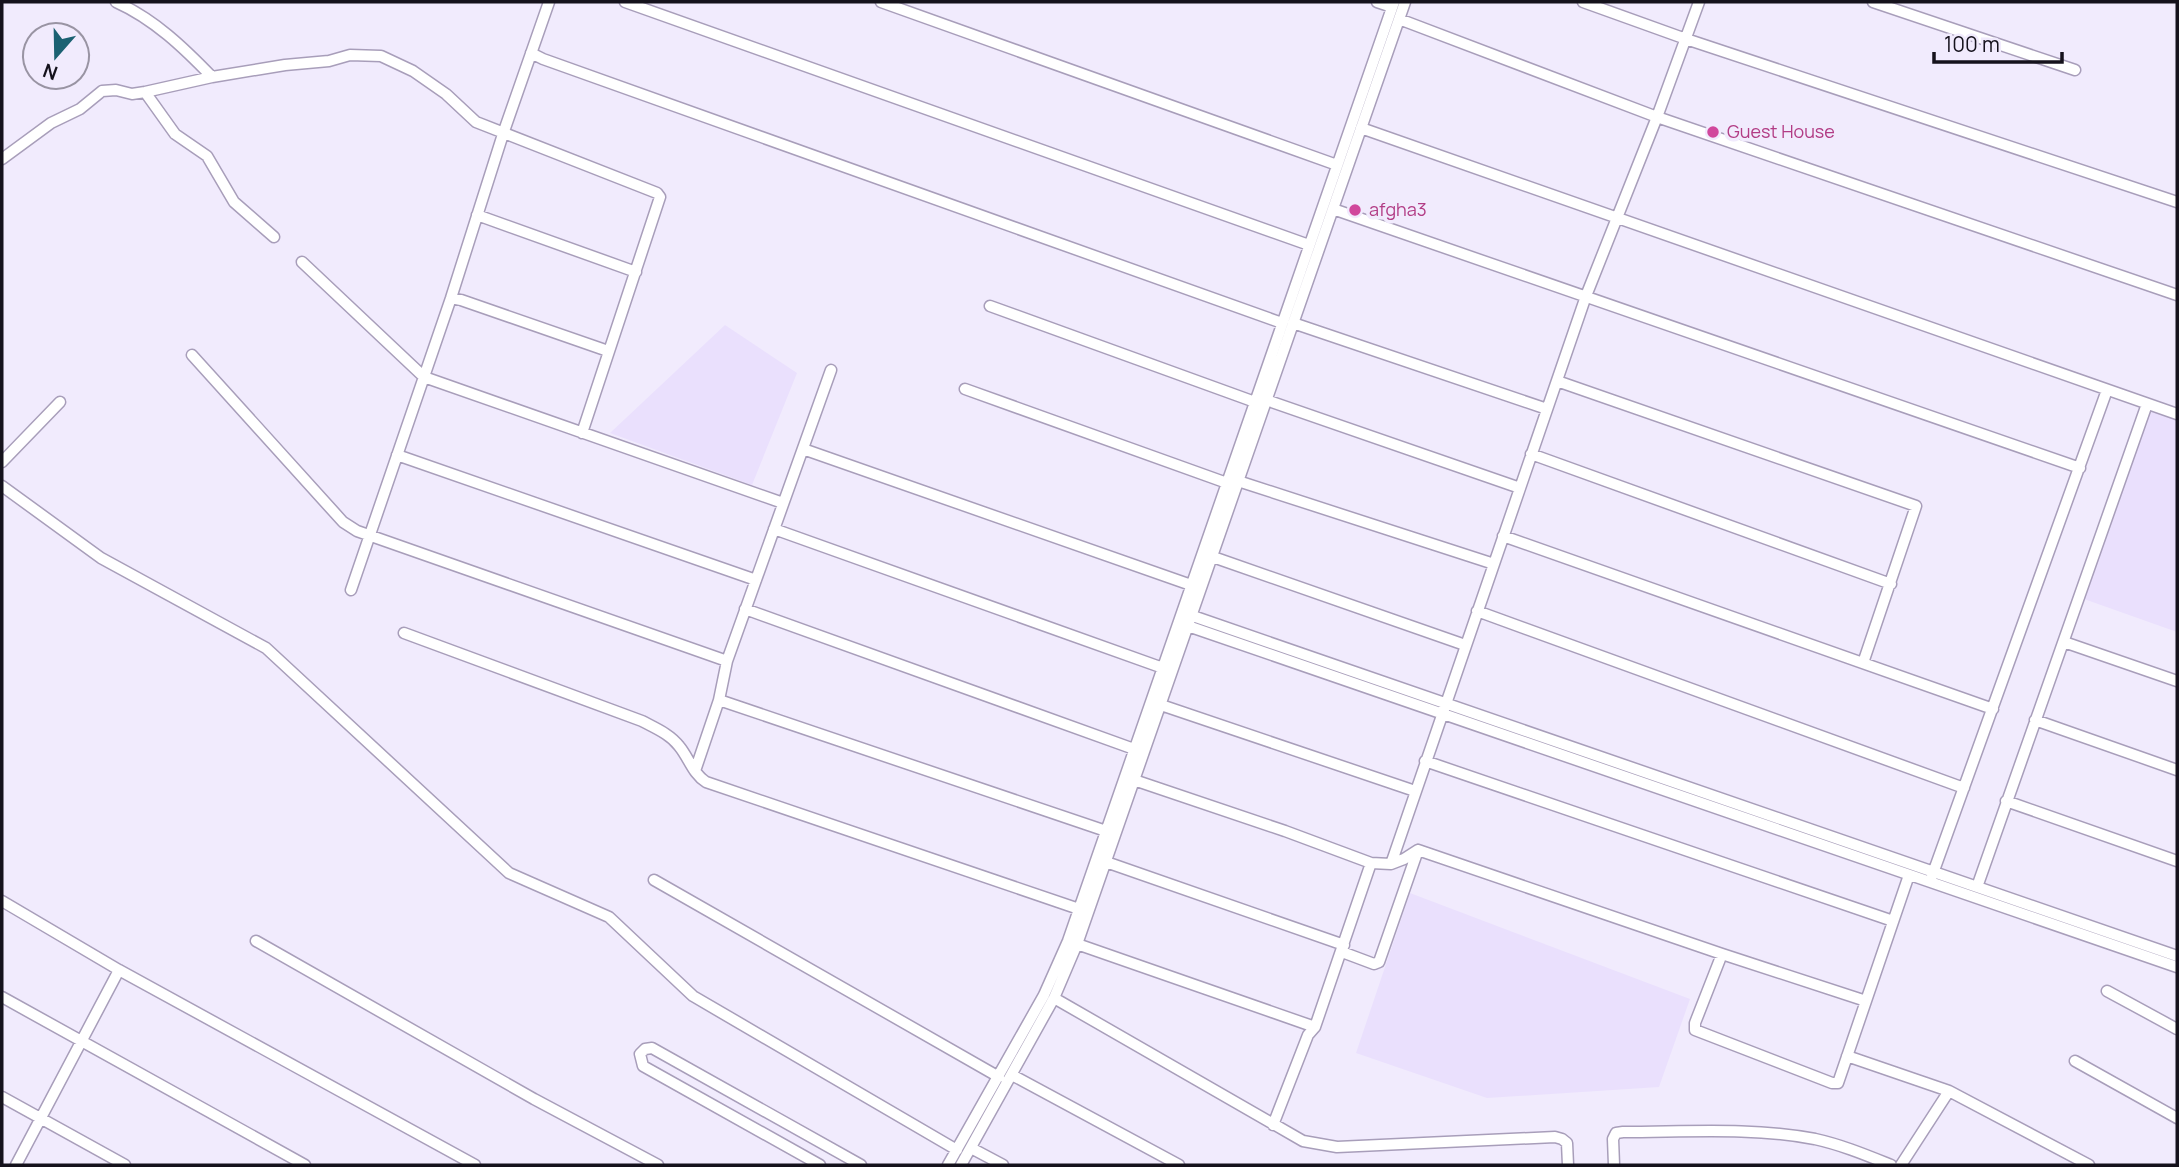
<svg xmlns="http://www.w3.org/2000/svg" width="2179" height="1167" viewBox="0 0 2179 1167" font-family="Manrope,sans-serif">
<style>
.built{fill:#eae0fd}
.lines{fill:none;stroke-linecap:round;stroke-linejoin:round}
.street-casing{stroke:#a89eba;stroke-width:13}
.street{stroke:#fff;stroke-width:10}
.hotel-dot{fill:#d1479c;stroke:#f1ebfd;stroke-width:2.5}
.labels{text-anchor:middle;stroke-width:7;stroke-linejoin:round;paint-order:stroke}
.hotel-label{font-size:18px;fill:#b23c85;stroke:#f1ebfd;text-anchor:start}
</style>
<rect width="100%" height="100%" fill="#f1ebfd"/>
<!-- built -->
<path class="built" d="M725,325l72,48 -45,112 -142,-52z
M2150,410l27,10v212l-93,-33z
M1410,893l280,106 -31,88 -172,11 -131,-45z"/>
<g class="lines">
<!-- street casing -->
<g class="street-casing">
<path id="street" d="M116,2c38,17 68,46 96,75
M625,2l684,243
M881,2l456,163
M1377,2l15,5
M1583,2l103,37 491,163
M1873,2l202,68
M1399,19l258,98 520,178
M531,53l12,6 739,264
M145,92l30,42 32,22 27,46 40,35
M1361,128l816,286
M2,159l49,-36 29,-14 22,-18 14,-1 16,4 13,-2 67,-15 73,-12 44,-4 21,-6 31,1 32,15 33,23 30,28 181,71 3,4 -78,236
M1333,209l747,259
M477,215l159,57
M302,262l122,115 359,126
M451,298l10,2 147,51
M990,306l265,96
M1293,323l254,86
M192,355l151,167 14,9 370,130
M1557,381l359,125 -53,157
M965,389l262,94
M1266,400l254,88
M803,449l388,136
M1531,454l360,130
M397,455l359,125
M2,462l58,-60
M1238,481l256,83
M2,486l99,72 165,90 243,225 100,44 84,79 264,154
M774,529l389,139
M1503,536l490,173
M1213,557l252,88
M351,590l100,-292 53,-167 45,-129
M745,609l389,140
M1477,611l487,177
M1187,614l990,342
M1185,625l992,342
M404,633l238,88c13,7 28,13 37,25 10,12 14,28 27,36l373,127
M2064,642l113,39
M719,700l387,131
M1161,705l254,86
M2035,720l142,50
M1425,761l468,160
M695,771l24,-71 8,-39 104,-291
M1134,780l151,51 86,32
M2006,801l171,60
M1106,862l238,83
M1391,864l13,-5 14,-9 304,104 144,47
M1932,876l175,-486
M654,880l345,197
M1977,887l170,-483
M2,901l117,69 356,195
M256,941l278,158 124,66
M1077,944l238,83
M1342,952l32,12 5,-2 39,-112
M1722,954l-27,69v7l137,53h6l71,-208
M2107,991l70,38
M2,997l303,168
M1054,998l249,143 34,6 218,-10 7,2 5,4 1,22
M1847,1056l102,35 140,74
M2075,1061l102,57
M1012,1075l167,90
M2,1097l123,68
M1273,1125l35,-90 7,-8 56,-164 20,1 195,-568 71,-179 42,-115
M971,1148l32,17
M16,1165l103,-195
M820,1165l-177,-99 -3,-12 5,-5 7,-1 209,117
M948,1165l96,-170 24,-54 326,-939
M961,1165l93,-167 23,-54 328,-942
M1614,1165l-1,-26 3,-6 7,-1c63,0 130,-5 192,7 27,6 51,16 76,26
M1901,1165l48,-74"/>
</g>
<!-- street -->
<use href="#street" class="street"/>
</g>
<!-- markers -->
<g class="hotel-dot">
<circle cx="1713" cy="132" r="7"/>
<circle cx="1355" cy="210" r="7"/>
</g>
<g class="labels">
<!-- hotel labels -->
<g class="hotel-label">
<text x="1727" y="138">Guest House</text>
<text x="1369" y="216">afgha3</text>
</g>
</g>
<!-- border -->
<rect width="2179" height="1167" fill="none" stroke="#15121c" stroke-width="7"/>
<!-- north arrow -->
<g transform="translate(56 56) rotate(200)"><circle r="33" fill="#f1ebfd" stroke="#9994a3" stroke-width="2"/>
<path d="M0-5L12 26L0 18L-12 26Z" fill="#1b6172"/>
<text y="-10" font-size="19" font-weight="bold" text-anchor="middle" fill="#15121c">N</text>
</g>
<!-- scale -->
<path d="M1934 52v10h128v-10" fill="none" stroke="#15121c" stroke-width="3.5"/>
<text x="1944" y="52" font-size="21" fill="#15121c" stroke="#f1ebfd" stroke-width="5" paint-order="stroke">100 m</text>
</svg>
